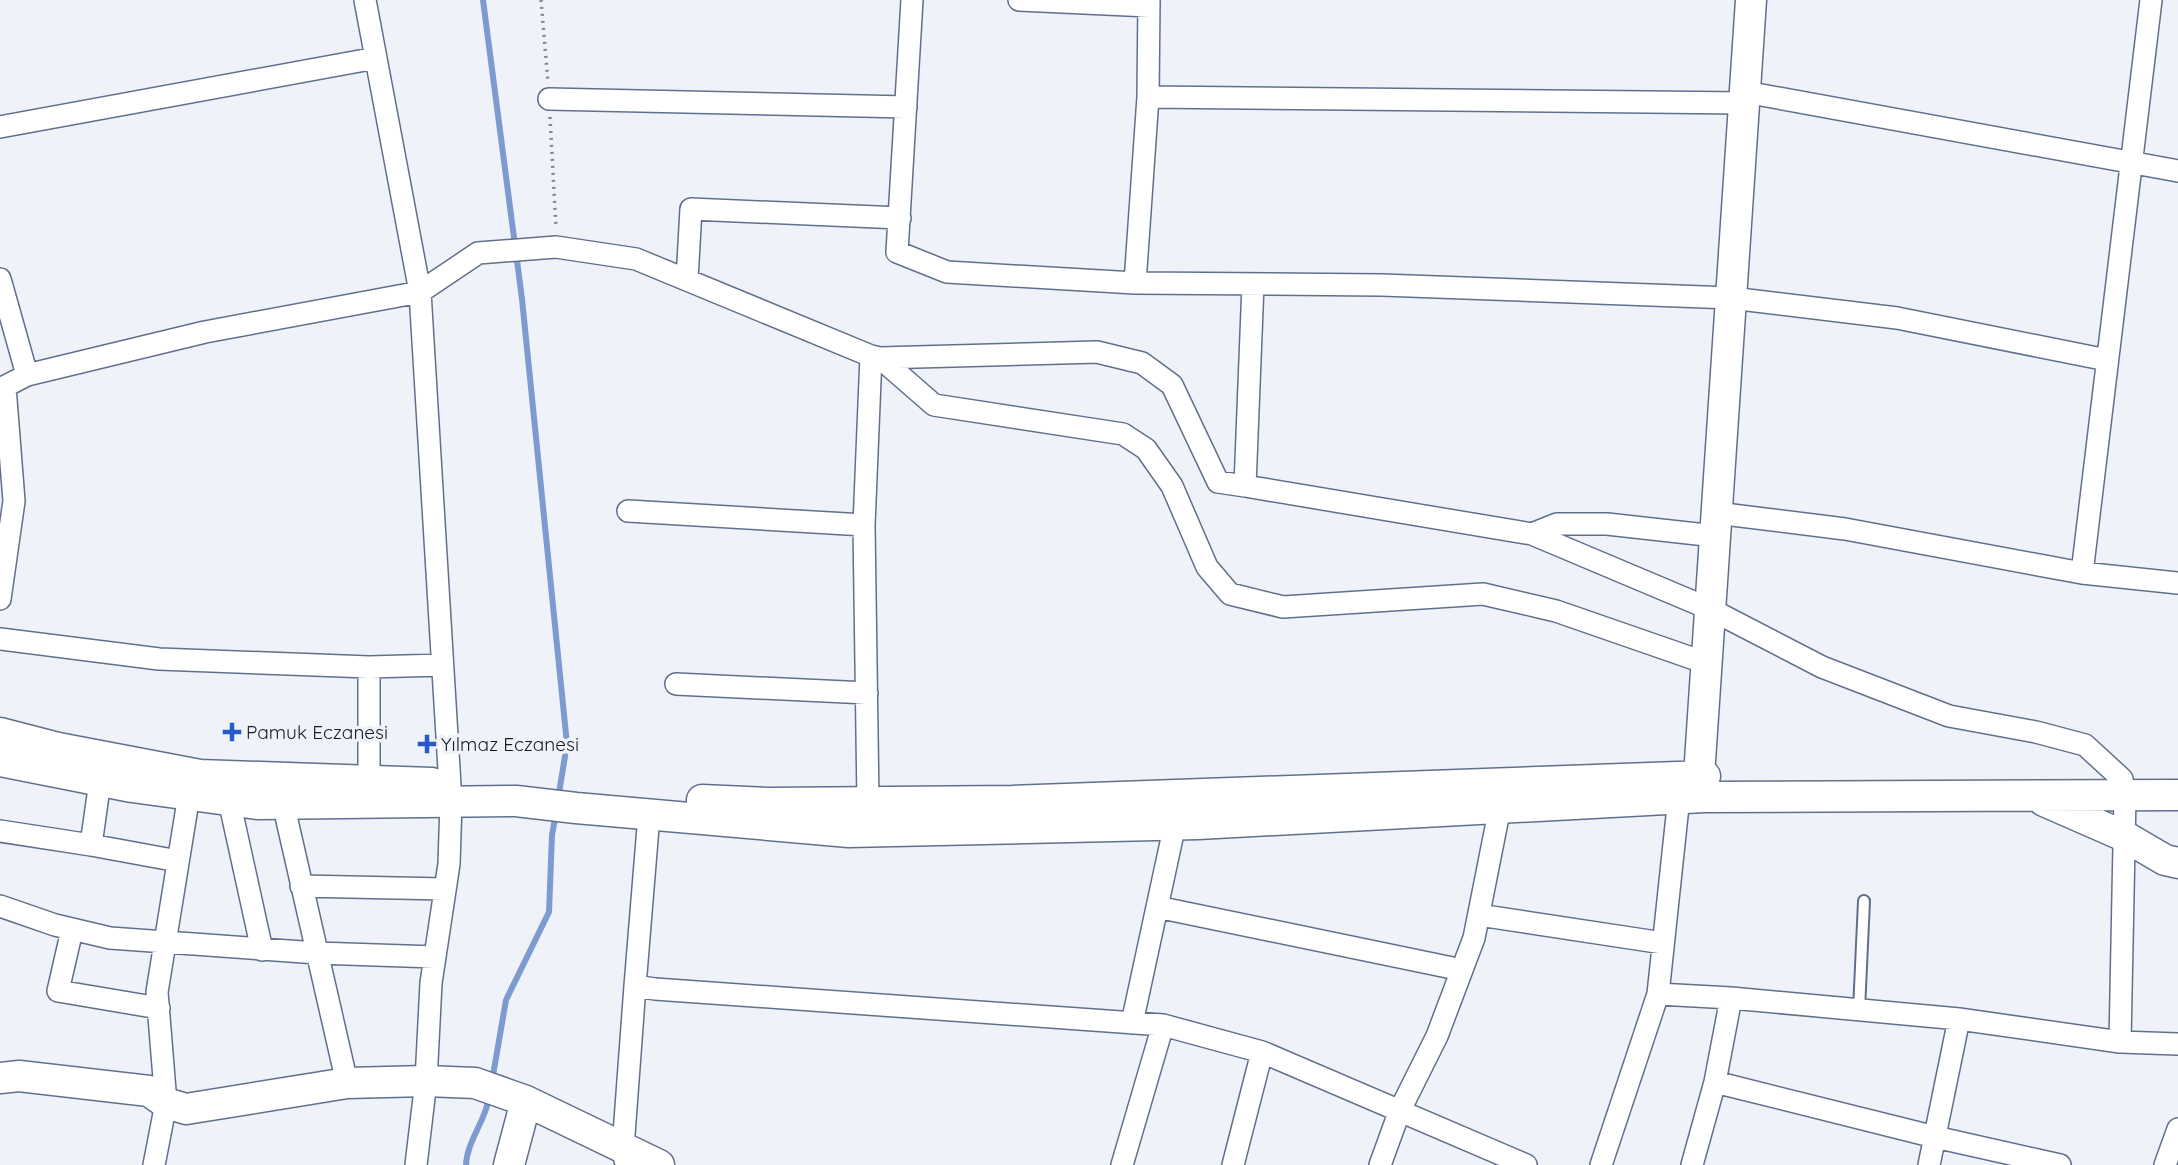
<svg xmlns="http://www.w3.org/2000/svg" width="2178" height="1165" viewBox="0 0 2178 1165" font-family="Quicksand,sans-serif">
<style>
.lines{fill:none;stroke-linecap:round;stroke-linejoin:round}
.stream{stroke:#7e9bd0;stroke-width:6}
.lane-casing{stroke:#60708c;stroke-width:14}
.street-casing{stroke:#60708c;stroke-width:24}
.secondary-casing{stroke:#60708c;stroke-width:33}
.path{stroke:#838890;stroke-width:3.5;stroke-dasharray:2 5;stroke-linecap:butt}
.lane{stroke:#fff;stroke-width:10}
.street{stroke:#fff;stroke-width:21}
.secondary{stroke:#fff;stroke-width:30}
.poi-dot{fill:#245bc9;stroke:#eff3f9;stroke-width:2.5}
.labels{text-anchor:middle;stroke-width:7;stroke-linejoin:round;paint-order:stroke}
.poi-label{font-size:19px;fill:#141a25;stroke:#eff3f9;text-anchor:start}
</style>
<rect width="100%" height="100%" fill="#eff3f9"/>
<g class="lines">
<!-- stream -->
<path class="stream" d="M483,0l39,299 45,445 -9,55
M492,1081l14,-81 43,-88 3,-77 4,-22
M466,1165c1,-24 19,-43 23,-67"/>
<!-- lane casing -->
<g class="lane-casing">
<path id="lane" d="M1859,1010l5,-109"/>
</g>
<!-- street casing -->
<g class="street-casing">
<path id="street" d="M365,0l55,292 31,510 -2,62 -18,119 -5,98 -10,84
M912,0l-15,252 50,20 188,11 247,2 349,13 166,20 210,42
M1019,0l130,6
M1745,92l433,79
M1148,97l596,6
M549,99l357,8
M0,127l376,-69
M0,279l27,96
M687,280l4,-71 209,9
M1135,283l13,-186 1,-97
M1253,284l-8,202 287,48 178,75 112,58 127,49 87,16 49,13 37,34 3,17 -5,246
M880,358l217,-6 45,11 30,22 46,97 27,4
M0,389l27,-14 178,-43 215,-40 58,-39 78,-6 80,12 235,97 9,2 54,47 189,29 23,15 26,37 35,81 23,27 53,13 200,-13 73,17 150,52
M628,511l236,14
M1716,513l129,16 237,44 96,10
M1532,534l25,-10h50l108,12
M2082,573l69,-573
M0,599l14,-98 -9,-114
M0,639l159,20 210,8 73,-2
M676,684l191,9
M369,781v-114
M229,800l33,150
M868,802l-4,-277 7,-169
M283,803l64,280
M0,831l91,14 87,16
M91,845l9,-64
M301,886l144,3
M0,906l55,19 55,13 207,15 118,4
M1157,907l305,63
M1479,915l184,28
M72,930l-14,61 101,17
M635,986l14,-171
M1658,994l73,4 228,21 161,23 58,2
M1132,1023l43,-199
M1715,1082l220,55 125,28
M625,1160l-2,-12 12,-162 20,3 508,36 99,27 264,113
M154,1165l12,-62 -9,-111 32,-197
M1122,1165l41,-140
M1233,1165l29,-113
M1380,1165l20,-55 37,-74 37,-98 26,-131
M1601,1165l57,-171 21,-197
M1692,1165l23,-83 16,-84
M1929,1165l30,-146
M2165,1165l13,-36"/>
</g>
<!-- secondary casing -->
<g class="secondary-casing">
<path id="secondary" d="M0,733l58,15 142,27 232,8
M0,761l132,26 125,17 259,-3 60,7 273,24 349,-8 506,-27 474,-2
M1703,795l-4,-19 52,-776
M702,800l66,3 244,-2 693,-25
M2044,801l80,35 41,24 13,3
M0,1078l19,-2 130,15 17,12 20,6 161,-26 79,-2 49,2 51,18 133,64
M509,1165l17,-64"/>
</g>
<!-- path -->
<path class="path" d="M541,0l7,82
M550,117l6,111"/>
<!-- lane -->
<use href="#lane" class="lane"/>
<!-- street -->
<use href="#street" class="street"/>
<!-- secondary -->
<use href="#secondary" class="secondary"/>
</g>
<!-- markers -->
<g class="poi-dot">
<path d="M228.5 721.5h7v7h7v7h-7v7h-7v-7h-7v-7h7z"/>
<path d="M423.5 733.5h7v7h7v7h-7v7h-7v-7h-7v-7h7z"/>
</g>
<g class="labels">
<!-- poi labels -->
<g class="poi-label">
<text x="246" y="739">Pamuk Eczanesi</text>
<text x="441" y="751">Yılmaz Eczanesi</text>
</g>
</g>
</svg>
